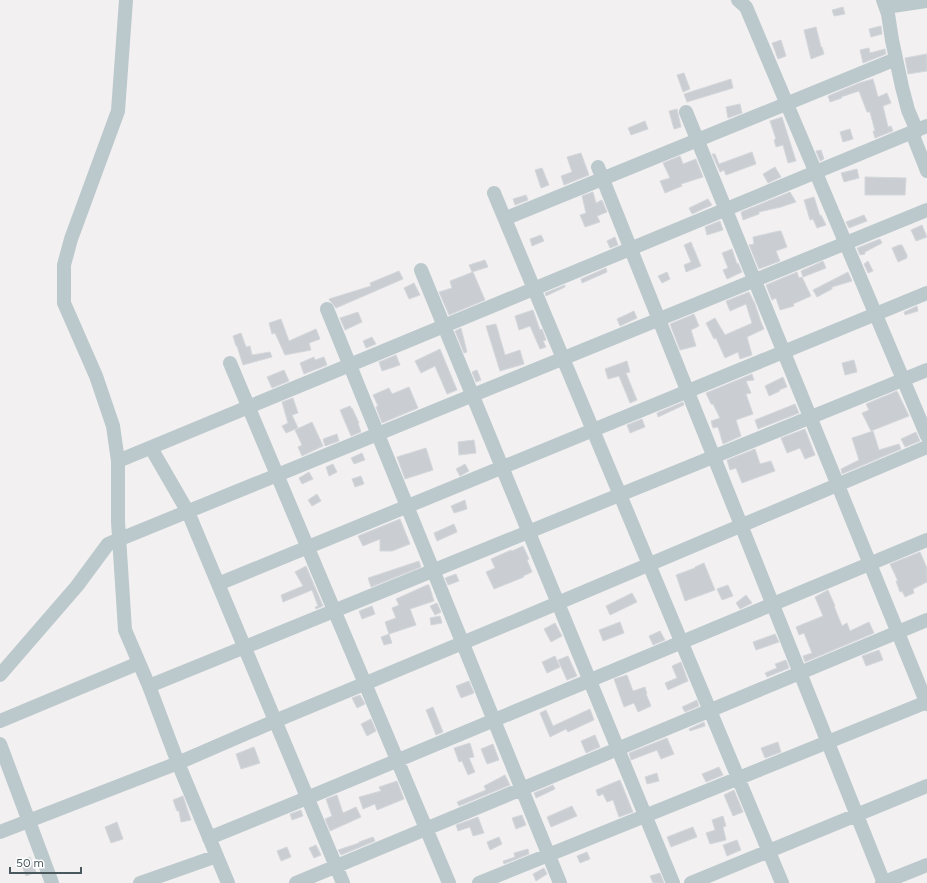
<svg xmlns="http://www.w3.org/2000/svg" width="927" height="883" viewBox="0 0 927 883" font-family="Figtree,sans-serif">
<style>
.building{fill:#caced2;stroke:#d4d7db}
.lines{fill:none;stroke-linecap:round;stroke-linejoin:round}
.minor{stroke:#bbc8cc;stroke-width:14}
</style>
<rect width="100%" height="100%" fill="#f2f0f0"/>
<!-- building -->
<path class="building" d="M843,7l2,7 -11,2 -2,-6z
M881,26l1,8 -11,3 -2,-8z
M816,27l5,20h1l2,7 -13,5 -7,-29z
M781,40l5,16 -8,3 -6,-16z
M869,48l1,5 15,-4 1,5 -23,9 -3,-13z
M927,54v17l-19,3 -3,-16z
M684,73l6,16 -7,3 -6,-17z
M731,79l2,9 -46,14 -3,-8z
M873,79l5,18 9,-4 4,10 -8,3 5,21 3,-1 2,5 -18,7 -2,-7h2l-5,-19h-3l-8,-21 -18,6 1,1 -12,4 -2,-6 31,-13z
M740,104l2,9 -14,5 -2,-11z
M677,109l4,18 -7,2 -5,-18z
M782,117l14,44 -8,2 -5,-18 -7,2 -2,-7 2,-1 -6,-18z
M645,121l3,8 -17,6 -3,-7z
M850,129l3,10 -10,3 -3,-10z
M821,150l3,9 -4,2 -4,-10z
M752,152l4,12 -30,11 -2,-5 -4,2 -8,-18h3l4,10z
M581,153l8,22 -25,10 -3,-9 11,-4 -5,-15z
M680,156l3,8 13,-5 7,18 -22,7 1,2 -17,7 -5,-12 10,-3 -7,-15z
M775,167l6,10 -13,6 -5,-9z
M542,168l7,17 -8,3 -6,-18z
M857,169l2,9 -15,4 -3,-9z
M865,177l41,1 -1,17h-40z
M593,192l3,11 6,-3 5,12 -10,4 3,6 -15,5 -5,-12 6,-2 -4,-17z
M790,192l6,10 -15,5 -22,5v2l-16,6 -2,-8z
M526,195l2,5 -13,5 -2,-6z
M814,197l6,19 1,-1 5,10 -9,3 -4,-9 -3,1 -6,-20z
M708,199l4,6 -20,9 -3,-6z
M864,215l3,6 -18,7 -3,-6z
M720,221l3,9 -16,5 -2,-8z
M922,225l5,12 -11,4 -5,-11z
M779,231h2l6,16 -11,4 4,10 -21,8 -10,-24 5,-1 -1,-7z
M541,235l3,6 -12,5 -2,-7z
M615,237l3,8 -8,3 -3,-7z
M880,239l2,4 -17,9v2l-5,1 -3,-7z
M691,242l10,24 -15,6 -2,-7 7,-3 -7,-17z
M899,245h3l5,10v3l-9,4 -6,-14z
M732,249l5,15 1,-1 4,9 -15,7 -4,-9 5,-2 -6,-15z
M485,260l3,7 -16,5 -3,-7z
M823,261l3,7 -23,9 -2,-6z
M868,261l5,10 -5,2 -4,-9z
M606,268l1,4 -25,11 -1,-4z
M399,271l4,8 -67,29 -4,-5 -2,-2 -1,-2 42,-13 -1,-3z
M473,272l12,28 -36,15 -10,-23 13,-4 -2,-7z
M667,272l3,7 -8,4 -4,-7z
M797,272l2,6 3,-1 9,19 -18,8 1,2 -14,4 -4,-12 -4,2 -6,-15z
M848,272l4,9 -20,6v2l-15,8 -4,-7z
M414,283l6,12 -11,4 -5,-11z
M565,285v2l-19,9 -1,-3z
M749,292l6,12 6,18 3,7 -17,8 5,18 -12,4 -2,-7 -13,6 -9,-20 -2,1 -8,-16 9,-5 10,17 25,-11 2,-1 -6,-19 -16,7 -4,-10z
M917,306l1,5 -13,4 -1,-3z
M533,310l7,20 2,-1 4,11 -3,1 3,6 -6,2 -10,-23 -11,4 -4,-14z
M634,311l3,7 -17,8 -3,-7z
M358,312l4,10 -17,8 -5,-12z
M694,314l5,12 -8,4 5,16 -16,4 -10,-26z
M281,319l8,22 27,-12 4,10 -11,4 2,7 -26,5 -10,-22 -3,1 -3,-11z
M496,324l9,31 15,-5 4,14 -24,7 -14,-45z
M461,328l6,24 -3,1 -9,-22z
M241,333l5,14 4,-1 2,9 18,-3 2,5 -29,8 -6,-19h-1l-3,-10z
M372,337l4,7 -10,4 -3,-7z
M440,349l17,41 -10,4 -12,-28 -14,7 -6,-12z
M396,355l4,10 -18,6 -3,-9z
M314,357l1,3 9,-3 3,8 -23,9 -4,-11z
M854,360l3,12 -12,3 -3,-12z
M627,361l3,11 -4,1 11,27 -7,3 -11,-27 -11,3 -3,-10z
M284,370l5,11 -17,7 -5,-11z
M477,370l4,10 -5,2 -4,-10z
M752,374l2,6 -8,1 5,12 -5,1 7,20 -17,6 5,16 -18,8 -5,-17 -5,1 -2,-7 9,-3 -7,-14h-2l-5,-11z
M783,377l4,10 -8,3 1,1 -11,5 -4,-10z
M409,387l9,21 -36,15 -6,-16 2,-1 -5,-11 16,-7 3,6z
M897,391l12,25 -38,15 -9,-18 7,-3 -3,-6z
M293,398l5,15 -6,2 6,13 -12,5 -4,-7 6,-3 -6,-21z
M683,402l1,3 -26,12 -1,-4z
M795,404l4,9 -41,16 -3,-9z
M350,406l1,2h1l7,15h-1l3,9 -10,4 -11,-26z
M642,419l3,8 -15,6 -3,-8z
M312,422l11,24 -21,10 -4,-9 4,-2 -7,-15z
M805,429l10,26 -10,4 -5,-11 -13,5 -6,-15z
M873,431l6,19 20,-6 2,5 -59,25 -1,-5 18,-9 -7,-22z
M916,432l4,9 -15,6 -4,-8z
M337,434l2,7 -14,5 -2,-7z
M474,440l2,13 -17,2 -1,-13z
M426,448l7,22 -28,9 -8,-22z
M755,449l5,15 11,-3 4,10 -33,12 -6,-15 -6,2 -3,-10z
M362,453l3,7 -11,4 -3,-6z
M333,464l4,8 -8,4 -3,-9z
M465,464l4,7 -9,5 -4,-7z
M309,472l4,7 -11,5 -3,-6z
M361,476l3,8 -9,3 -3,-8z
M317,494l4,7 -9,5 -4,-6z
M465,500l2,9 -13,4 -3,-7z
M400,519l10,25 -18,7h-12v-12l-17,7 -5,-10z
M454,524l3,8 -20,9 -3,-8z
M523,546l6,13 -2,1 5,12 -9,4 1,1 -30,12 -8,-17 9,-4 -4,-9 20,-9 1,1z
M920,552l7,16v14l-14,7 1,4 -9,4 -3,-6 -2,1 -4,-11h2l-8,-17z
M419,561l2,6 -50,20 -3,-9z
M704,563l11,27 -30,11 -9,-26 19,-7v-1z
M306,566l17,40 -7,3 -1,-2 3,-1 -6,-16 -29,12 -2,-7 22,-9 -8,-14z
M456,574l3,7 -11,4 -3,-7z
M427,585h2l5,16 -24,8 6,16 -27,9 -4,-12 11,-4 -4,-10 7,-3 -3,-6z
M728,585l5,11 -11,4 -5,-11z
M828,590l7,16h-1l8,20 5,-3 3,8 19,-9 5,11 -69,29 -2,-6 9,-3 -8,-20 -5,2 -3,-8 27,-11 -8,-19z
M632,593l5,9 -27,13 -4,-9z
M746,595l6,8 -12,6 -4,-6z
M437,603l4,9 -6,3 -5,-9z
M372,606l3,8 -13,5 -3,-8z
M440,616l2,7 -11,2 -1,-7z
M620,622l4,11 -21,8 -4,-11z
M555,623l7,13 -11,6 -7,-13z
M660,631l5,9 -12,5 -4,-9z
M389,634l3,9 -8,2 -3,-8z
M775,634l4,8 -23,8 -3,-8z
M879,650l4,10 -17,6 -4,-10z
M555,656l5,11 -13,6 -5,-11z
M568,656l9,20 -10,4 -9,-20z
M786,660l3,8 -22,9 -2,-4 12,-5 -2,-4z
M681,662l7,19 -20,9 -3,-7 12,-5 -5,-12z
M627,675l6,16 12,-4 2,7h-1l5,12 -13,6 -4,-9 -10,4 -10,-28z
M469,681l5,12 -13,5 -5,-12z
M360,695l5,9 -8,4 -5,-10z
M697,700l2,6 -14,6 -3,-5z
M433,707l10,25 -7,3 -10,-25z
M590,709l4,11 -26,12 -2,-3 -16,8 -10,-24 6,-3 7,16z
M371,719l5,12 -9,5 -6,-12z
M704,722l1,4 -15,5 -1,-2z
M595,735l5,12 -14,6 -5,-12z
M667,738l7,16 -13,5 -4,-9 -26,10 -2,-7z
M778,742l3,10 -16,6 -4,-10z
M470,743l4,14 -5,1 6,14 -7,3 -6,-14 -3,1 -5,-14z
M493,744l6,16 -12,4 -6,-15z
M254,747l6,16 -19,6 -5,-15z
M719,767l4,8 -17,7 -4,-8z
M657,773l2,8 -12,3 -2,-7z
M505,775l5,10 -51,21 -2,-4 29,-12 -2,-4z
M620,780l13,32 -14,5 -6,-17 -6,2 -4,-8 -5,2 -2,-6z
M397,781l7,18 -27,11 -2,-6 -12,5 -4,-12 22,-6 -2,-4z
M553,785l2,4 -19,9 -2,-5z
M734,790l9,22 -10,4 -9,-21z
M337,795l6,18 13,-6 5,10 -31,14 -5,-12 7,-3 -6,-17z
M183,796l8,24 -10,2 -2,-11h-2l-4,-11z
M572,806l5,10 -26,11 -4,-10z
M301,810l2,6 -11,4 -2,-6z
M522,815l4,10 -10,4 -4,-11z
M723,816l3,10 -3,1 3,13 -16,4 -4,-11 9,-3 -3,-10z
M478,817l6,16 -11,3 -3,-9 -12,4 -2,-6z
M117,822l6,17 -12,4 -6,-16z
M693,827l4,10 -26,10 -4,-10z
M373,837l2,4 -34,14 -3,-5 21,-7v-1z
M499,837l3,7 -12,6 -3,-8z
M737,840l4,10 -14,6 -4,-11z
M316,845l5,10 -7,3 -5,-10z
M287,847l4,10 -10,4 -4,-10z
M528,849l1,5 -25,10 -1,-3 12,-4 -1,-4z
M587,852l3,7 -10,4 -3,-7z
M30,857l6,15 -10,4 -6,-15z
M544,868l3,6 -11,7 -3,-7z
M660,873l4,10h-11l-3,-7z"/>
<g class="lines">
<!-- minor -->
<path class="minor" d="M126,0l-8,111 -47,128 -7,26v38l32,73 17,50 5,35v60l7,109 24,56 29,77 50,120
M738,0l8,7 181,429
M883,0l5,14 4,26 10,47 6,23 9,21
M886,7l41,-6
M686,112l241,592
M912,133l15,38
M598,167l286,716
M494,193l288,690
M509,217l387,-158
M421,270l252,613
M327,309l233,574
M230,363l219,520
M151,448l37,64 155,371
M118,461l809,-335
M218,584l709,-291
M0,675l77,-89 31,-42 819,-334
M149,686l778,-316
M0,721l139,-58
M0,744l52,139
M0,832l178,-69 97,-42 245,-102 407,-172
M209,838l98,-40 620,-258
M140,883l77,-27
M296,883l631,-263
M479,883l448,-181
M691,883l236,-97
M882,883l45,-18"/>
</g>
<!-- scale -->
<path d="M10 867v6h71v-6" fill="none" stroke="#48585d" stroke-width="2"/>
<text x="16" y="867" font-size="12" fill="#48585d" stroke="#ffffff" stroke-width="3" paint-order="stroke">50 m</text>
</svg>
